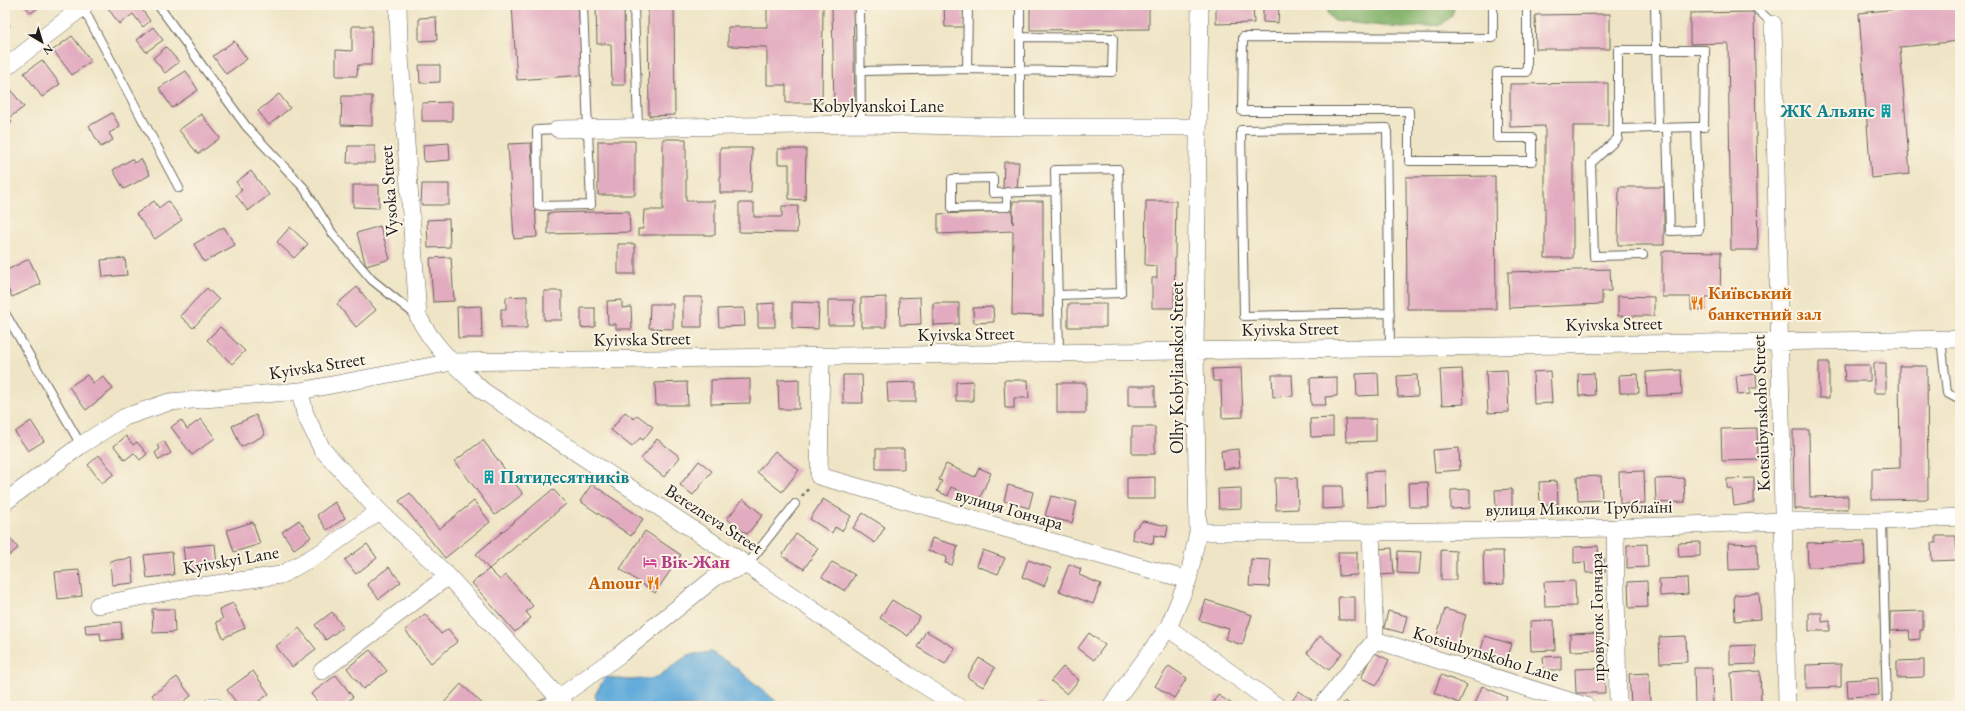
<svg xmlns="http://www.w3.org/2000/svg" width="1965" height="711" viewBox="0 0 1965 711" font-family="'EB Garamond',serif">
<style>
.forest{fill:#80b068;stroke:#4e6642}
.water{fill:#62abda;stroke:#3f647b}
.building{fill:#e2abc0}
.lines{fill:none;stroke-linecap:round;stroke-linejoin:round}
.lane-casing{stroke:#666258;stroke-width:10}
.street-casing{stroke:#666258;stroke-width:18}
.path{stroke:#666258;stroke-width:2.5;stroke-dasharray:3 3;stroke-linecap:butt}
.lane{stroke:#fff;stroke-width:8}
.street{stroke:#fff;stroke-width:17}
.labels{text-anchor:middle;stroke-width:4;stroke-linejoin:round;paint-order:stroke}
.street-label{font-size:18px;fill:#1c1c1c;stroke:#fcf5e5}
.culture-label{font-size:18px;font-weight:bold;fill:#0d838f;stroke:#fcf5e5;text-anchor:end}
.food-label{font-size:18px;font-weight:bold;fill:#c56008;stroke:#fcf5e5;text-anchor:start}
.hotel-label{font-size:18px;font-weight:bold;fill:#b23c85;stroke:#fcf5e5;text-anchor:start}
</style>
<rect width="100%" height="100%" fill="#fcf5e5"/>
<filter id="ink" filterUnits="userSpaceOnUse"><feTurbulence type="fractalNoise" baseFrequency=".025" numOctaves="2"/><feDisplacementMap in="SourceGraphic" scale="8" xChannelSelector="R" yChannelSelector="G"/><feConvolveMatrix kernelMatrix="1 2 1 2 8 2 1 2 1" color-interpolation-filters="sRGB"/></filter>
<filter id="wash" filterUnits="userSpaceOnUse"><feTurbulence type="fractalNoise" baseFrequency=".012" numOctaves="4" result="noise"/><feDisplacementMap in="SourceGraphic" scale="16" xChannelSelector="R" yChannelSelector="G"/><feGaussianBlur stdDeviation="0.9" result="paint"/><feColorMatrix in="noise" values="0 0 0 0 0 0 0 0 0 0 0 0 0 0 0 0 0 1.4 0 .05"/><feComposite in="paint" operator="in"/></filter>
<g filter="url(#wash)">
<rect width="100%" height="100%" fill="#efe5c6"/>
<!-- forest -->
<path class="forest" d="M1328,5h127l-3,11 -11,9 -39,3 -68,-7 -6,-7z"/>
<!-- water -->
<path class="water" d="M711,652l24,15 42,35 3,4h-182l-3,-11 10,-18 24,3 27,-2 32,-23z"/>
<g id="blocks">
<!-- building -->
<path class="building" d="M24,5h18l-11,8z
M106,5h33l11,16 -7,6 -10,-13 -14,10z
M311,5h16v3z
M512,5h66l6,70 -67,5z
M596,5h28l1,80h-13l-1,-41h-14z
M648,5h26l1,110 -26,1z
M767,5h56l-1,98h-36v-18h-19v-38l-39,-1v-19h39z
M832,5h21l2,103h-21z
M944,5h19l1,22h-19z
M1030,5h119v24l-119,1z
M1216,5h37l1,18 -38,1z
M1263,5h16l-1,18 -15,-1z
M1934,5h26v36l-60,6 10,127 -39,4 -12,-165z
M1754,12l4,238h-27l-3,-207 -38,1v-31z
M1610,14v35h-74l-1,-34z
M436,17l1,23 -18,1v-23z
M5,19l5,7 -5,4z
M352,26h20l-1,39h-13l-1,11h-21v-26l16,1z
M153,27l10,13 -17,12 -9,-12z
M72,36l19,25 -19,14 -19,-25z
M234,41l13,18 -21,15 -13,-18z
M166,47l13,15 -14,11 -12,-15z
M42,60l18,24 -18,13 -18,-24z
M419,65h21v17l-20,1z
M186,71l12,19 -26,18 -13,-20z
M1608,83v43h-35v132h-28v-132l-35,1v-43z
M7,85l17,22 -15,11 3,4 -7,5v-41z
M279,94l11,14 -21,17 -11,-14z
M342,96h30v30l-31,-1z
M452,102v19h-30v-18z
M112,113l8,14 -11,6 4,7 -12,7 -12,-21z
M201,114l19,24 -22,16 -19,-24z
M663,139h23v62h29v34h-77v-6h5l1,-19h19z
M598,141h37v54h-37z
M449,143l1,17 -26,2 -1,-17z
M531,143l6,94 -23,2 -6,-95z
M348,146h27v17h-28z
M720,148h32l-1,45h-31z
M778,149h28l-1,51 -16,-1v-35h-11z
M132,159l2,4 7,-4 9,16 -26,14 -11,-19z
M1004,162h15l-2,27h-14z
M251,171l18,24 -21,16 -12,-16 6,-5 -6,-8z
M1495,176l1,133h-89l-1,-132z
M422,184h27v21h-28z
M353,185h26v23l-26,-1z
M1619,187h45v58h-46z
M154,201l5,7 9,-7 14,19 -27,19 -19,-25z
M1013,201h30v115l-31,-1 1,-84 -75,3v-20l74,-3 1,13z
M1146,201h30l-2,107h-22v-30h5v-12l-12,-1z
M739,203h15v14h28v-11h16l-1,27 -58,-1z
M629,211l1,21 -82,2v-21z
M449,219l1,28 -22,1 -1,-28z
M380,226l10,33 -24,7 -9,-33z
M224,227l11,18 -31,17 -10,-18z
M290,227l18,17 -14,14 -17,-16z
M618,244h17v30h-17z
M1662,251l59,1 -1,45h-15v13h-14v-13h-29z
M451,257l3,44 -21,1 -3,-44z
M125,258l2,17 -24,2 -2,-17z
M29,259l12,25 -29,13 -7,-15v-11z
M1610,269l1,22h-9v13l-93,4 -1,-36z
M357,287l19,23 -20,17 -19,-23z
M207,288l12,12 -26,28 -13,-12z
M544,291h18v29h-18z
M527,296v32h-26v-19h5v-12z
M1618,296l36,1v19h-36z
M683,297h19v30h-19z
M886,297v30h-25v-29z
M920,297l1,27 -21,1 -1,-27z
M622,300v8l9,-1 1,22h-16v-5h-8l-1,-23z
M828,300h26l-1,25h-25z
M792,302l27,1 -1,26 -26,-1z
M775,303v24h-17v-23z
M933,303h26v21l-26,1z
M650,304h23v25l-24,-1z
M1068,304h38v23h-38z
M481,306l1,32h-24l-1,-31z
M993,307l1,15 -20,1 -1,-15z
M581,308h14v19l-14,1z
M744,308l1,18 -26,1 -1,-18z
M220,327l25,24 -13,13 -25,-24z
M1819,362h10v36h-10z
M1874,363h12v30h-12z
M1844,365h26v16h-25z
M1899,366h28l1,133 -56,1v-31l28,-1z
M1241,368l2,49 -21,1 -1,-37h-8l-1,-12z
M1462,369l2,35 -22,1 -2,-35z
M1507,370l2,42 -21,1 -2,-42z
M1681,370l1,24 -35,2 -1,-24z
M1550,371l2,32 -18,1 -1,-32z
M1378,373l1,22 -22,1 -1,-22z
M1594,373l1,22 -16,1 -1,-22z
M1638,374l1,19h-19l-1,-18z
M1756,374l1,14h-7v6l-12,1 -2,-19z
M87,375l6,8 10,-7 10,13 -27,21 -17,-23z
M843,375h19l1,28h-20z
M1272,375h20l1,21 -20,1z
M1417,375l1,21 -20,1 -1,-21z
M1337,377v19l-12,1 1,8h-15l-1,-27z
M750,379v24l-39,1v-24z
M799,379v30h-20l-1,-29z
M1004,380h24l1,18h-15v10h-9z
M973,381v20h-17v-19z
M687,382l1,23h-32l-1,-22z
M916,382v20h-28l-1,-19z
M1057,383h29v30h-29z
M1128,386h27v20h-27z
M625,412l9,7 3,-4 16,12 -10,13 -3,-2 -8,9 -21,-17z
M256,415l9,20 -24,12 -9,-21z
M1333,418v18l-22,1 -1,-18z
M201,419l14,19 -23,17 -21,-28 10,-7 6,9z
M1345,419h31v22l-30,1z
M31,421l13,20 -16,10 -13,-19z
M1132,427h23v27h-23z
M1757,428l1,32 -36,1 -1,-32z
M1793,430h16l1,67 38,-1v13h-54z
M126,436l7,9 4,-3 10,12 -7,6 -6,-7 -9,7 -11,-14z
M657,439l23,18 -16,20 -23,-18z
M483,440l40,54 -28,21 -40,-54z
M164,441l7,12 -12,7 -4,-7 5,-4 -3,-4z
M1459,448l1,22 -25,2 -2,-22z
M876,449h28v20h-28z
M1238,449l2,18 -17,2 -2,-18z
M775,451l24,19 -17,22 -25,-20z
M99,455l15,19 -12,9 -14,-18z
M699,461l13,10 -19,24 -13,-10z
M946,464l29,13 4,-9 12,5 -12,27 -28,-13 -3,9 -11,-5 5,-10 -3,-1z
M1385,471l1,35 -19,1 -1,-35z
M1644,471l1,32 -25,1 -1,-32z
M1601,476l1,24 -24,1 -1,-24z
M1155,477v22h-28v-21z
M1275,478h22l1,31 -22,1z
M1684,478l1,24 -29,1 -1,-24z
M1754,478v25l-20,3 -2,-17 -5,-1v-9z
M1557,481l1,23 -18,1 -1,-23z
M1428,482l1,25h-20l-1,-24z
M592,484l51,35 -12,17 -51,-35z
M1008,485l25,7 -4,16 -25,-7z
M1322,486h20l1,22 -21,1z
M1241,488v20l-22,1 -1,-20z
M553,489l13,15 -77,65 11,11 6,-5 27,31 -7,6 5,6 -16,14 -43,-49 17,-14 -13,-15z
M1470,489v19l-19,1v-19z
M1512,489v19h-16l-1,-18z
M410,493l29,36 35,-28 16,21 -45,36 -46,-57z
M1051,496l26,6 -5,21 -27,-7z
M743,499l20,16 -16,19 -20,-15z
M823,499l28,17 -9,15 -7,-4 -3,6 -22,-14z
M335,502l10,16 -18,12 -10,-15z
M863,513l22,14 -10,16 -22,-15z
M299,520l12,17 -17,12 -12,-17z
M1143,521l25,5 -2,11 -12,-2 -1,9 -21,-5 1,-9z
M253,522l7,22 -26,8 -7,-22z
M645,531l36,24 -26,38 -35,-24z
M5,532l13,16 -13,11z
M796,534l22,14 -14,21 -22,-13z
M1936,536h20l1,24 -25,1 -1,-18h5z
M932,538l26,8 -6,19 -7,-2 2,-6 -19,-6z
M1864,541l1,23 -57,3 -1,-24z
M1700,542v14l-21,1 -1,-14z
M1728,543l29,1 1,25 -29,1z
M215,544l2,22 -31,4 -3,-23z
M367,544l10,14 -21,16 -11,-14z
M1647,544l1,23 -21,1v-23z
M1598,546l1,12h5l1,14 -19,1 -1,-11 -11,1v-16z
M1392,548l2,26 -14,1 -2,-26z
M983,550l22,8 -7,16 -21,-8z
M1441,550l15,1v29h-15z
M1398,551l23,1 -2,22 -22,-1z
M1483,551h20l1,33 -20,1z
M172,552l2,23 -27,3 -3,-23z
M1338,552h19v23l-18,1z
M132,558l2,25 -22,2 -2,-24z
M1251,559l20,1 -2,27 -20,-1z
M1028,560l23,8 -7,18 -22,-9z
M832,562l23,13 -10,16 -23,-14z
M1069,564l12,5 -2,6 22,9 -8,20 -34,-13z
M389,567l12,15 -22,17 -12,-15z
M79,570l3,26 -24,3 -3,-27z
M1687,578l1,16 -28,2 -1,-17z
M1575,581l1,25 -31,1 -1,-25z
M1647,581l1,26 -19,1 -1,-26z
M1759,593l2,26 -26,2 -1,-26z
M1338,597h17v23h-16z
M892,600l28,17 -12,19 -28,-18z
M1206,600l46,15 -10,30 -17,-6 4,-10 -30,-9z
M233,603l12,25 -22,10 -7,-16 7,-3 -4,-10z
M152,609h22l1,23 -22,1z
M1445,609l21,6 -10,33 -21,-6z
M1388,611l19,5 -4,17 -19,-5z
M1923,611v19h-3v9l-10,1 -1,-10 -19,1v-19z
M332,612l11,15 -17,13 -11,-15z
M1809,613h13v9l8,-1v10h-21z
M425,614l16,20 7,-5 10,12 -27,22 -26,-33z
M1554,620l1,30 -24,1 -1,-30z
M121,622l1,17 -21,2 -1,-8 -14,1 -1,-9z
M299,628l17,21 -24,18 -16,-21z
M926,631l29,17 -10,16 -28,-17z
M1089,633l16,12 -11,15 -16,-12z
M1600,633l1,17 -31,1v-17z
M1320,636l22,17 -13,17 -22,-17z
M1485,636l27,8 -6,19 -27,-7z
M1686,636l1,26 -27,1 -1,-26z
M1755,645l1,19 -26,1v-19z
M370,650l17,21 -24,18 -16,-21z
M1373,652l16,8 -12,25 -16,-7z
M1561,656v14h-17l-1,-13z
M979,658l16,10 -12,19 -16,-10z
M1924,660v17l-27,1v-17z
M1841,664v23l-35,1v-23z
M1169,666l18,12 -13,20 -19,-12z
M1063,667l16,13 -12,14 -16,-13z
M1604,668l1,25h-29l-1,-24z
M1694,668h18l1,38h-18z
M253,671l16,23 -17,12h-13l-12,-16z
M1760,671l1,32 -28,1 -2,-31z
M1649,673l1,30 -19,1 -2,-30z
M336,675l17,22 -11,9h-21l-10,-12z
M1441,675l26,10 -8,18 -25,-10z
M177,677l14,19 -14,10h-17l-8,-11z
M1878,678l1,17 -31,2 -1,-17z
M461,684l24,22h-44z
M1482,686l25,11 -4,9h-22l-6,-2z
M1299,691l13,9 -4,6 -19,-1z
M1218,695l17,11h-24z
M1041,701l6,5h-10z
M1345,701l7,5h-11z
M1518,702l11,4h-13z"/>
</g>
</g>
<g filter="url(#ink)">
<use href="#blocks" fill-opacity="0" stroke="#666258" stroke-width="1"/>
<g class="lines">
<!-- lane casing -->
<g class="lane-casing">
<path id="lane" d="M158,5l88,121 58,62 28,45 40,47 45,36
M860,5l1,119
M968,5l-1,64 145,3 1,-34 -93,-1
M1020,5v122
M1493,5v33l-250,-1 -1,74h167v50h123v-23h-35v-66h30v-67
M1655,5l3,123 38,-1 3,103 -29,1 -3,-103
M1753,5l20,19
M82,6l97,182
M634,7l4,120
M861,71l106,-2
M558,129l-21,1 1,76 53,-1 -8,-200
M1618,129l40,-1
M1007,192v15l-55,1v-29l41,-1v15l63,-2
M1643,255l-49,1 -3,-93 27,-25v-88h87l-1,77h-8
M1058,295l63,-2 -3,-124 -63,1 4,182
M5,313l76,132
M1390,313l-146,3 -3,-186 146,-2 3,219
M1941,339l6,54 13,7
M1882,521l5,185
M747,565l48,-61
M539,706l19,-8"/>
</g>
<!-- street casing -->
<g class="street-casing">
<path id="street" d="M398,5l1,37 19,274c15,31 41,53 65,75l264,174 161,110 49,31
M1773,24l14,682
M5,68l80,-63
M558,129l303,-5 159,3h178
M821,356l-2,120 369,104
M300,391l5,23 17,35 57,62 69,65 118,130
M5,502l76,-57 44,-28 44,-15 131,-11 152,-29 1508,-23
M1615,528l3,178
M1198,532h173l244,-4 169,-7h98l78,-4
M98,605l89,-17 94,-13 44,-25 54,-39
M1168,628l109,78
M1375,640l211,66
M322,671l126,-95
M558,698l61,-43 98,-79 30,-11
M212,706h2
M1111,706l57,-78 20,-48 10,-48 -3,-182 5,-345
M1322,706l53,-66 -4,-108"/>
</g>
<!-- path -->
<path class="path" d="M802,496l7,-8"/>
<!-- lane -->
<use href="#lane" class="lane"/>
<!-- street -->
<use href="#street" class="street"/>
</g>
</g>
<!-- icons -->
<defs>
<g id="building-bare" transform="scale(1.08)"><path d="M-4-6H4V6H1V3H-1V6H-4ZM-2.5-4.3h1.7v1.8h-1.7ZM.8-4.3h1.7v1.8H.8ZM-2.5-1h1.7V.8h-1.7ZM.8-1h1.7V.8H.8Z" fill="#0f9aa8" stroke="#fcf5e5" stroke-width="2.5" paint-order="stroke"/></g>
<g id="restaurant-bare" transform="scale(1.08)"><path d="M-5-6h1v4h1v-4h1v4h1v-4h1v5L-1.5 .5V6h-2V.5L-5-1ZM5-6V6H3V1.5H1.5Q1.5-4 5-6Z" fill="#e8710a" stroke="#fcf5e5" stroke-width="2.5" paint-order="stroke"/></g>
<g id="hotel-bare" transform="scale(1.08)"><path d="M-6-4.5h1.5V1H6V5H4.5V3h-9V5H-6ZM-4 0a1.8 1.8 0 1 1 3.6 0ZM.5 0V-2.5h3Q6-2.5 6 0Z" fill="#d1479c" stroke="#fcf5e5" stroke-width="2.5" paint-order="stroke"/></g>
</defs>
<g fill-rule="evenodd">
<use href="#building-bare" x="1886" y="111"/>
<use href="#restaurant-bare" x="1697" y="303"/>
<use href="#building-bare" x="489" y="477"/>
<use href="#hotel-bare" x="650" y="562"/>
<use href="#restaurant-bare" x="653" y="583"/>
</g>
<g class="labels">
<!-- street labels -->
<g class="street-label">
<text x="878" y="112">Kobylyanskoi Lane</text>
<text transform="translate(389 191) rotate(-94)" y="6">Vysoka Street</text>
<text transform="translate(1614 324) rotate(-1)" y="6">Kyivska Street</text>
<text transform="translate(1290 329) rotate(-1)" y="6">Kyivska Street</text>
<text transform="translate(966 334) rotate(-1)" y="6">Kyivska Street</text>
<text transform="translate(642 339) rotate(-1)" y="6">Kyivska Street</text>
<text transform="translate(317 366) rotate(-9)" y="6">Kyivska Street</text>
<text transform="translate(1177 368) rotate(-90)" y="6">Olhy Kobylianskoi Street</text>
<text transform="translate(1761 413) rotate(-92)" y="6">Kotsiubynskoho Street</text>
<text transform="translate(1579 508) rotate(-1)" y="6">вулиця Миколи Трублаїні</text>
<text transform="translate(1009 509) rotate(16)" y="6">вулиця Гончара</text>
<text transform="translate(714 519) rotate(33)" y="6">Berezneva Street</text>
<text transform="translate(231 560) rotate(-10)" y="6">Kyivskyi Lane</text>
<text transform="translate(1597 617) rotate(-91)" y="6">провулок Гончара</text>
<text transform="translate(1486 654) rotate(17)" y="6">Kotsiubynskoho Lane</text>
</g>
<!-- culture labels -->
<g class="culture-label">
<text x="1875" y="117">ЖК Альянс</text>
<text x="500" y="483" text-anchor="start">Пятидесятників</text>
</g>
<!-- food labels -->
<g class="food-label">
<text x="1708" y="299">Київський<tspan x="1708" dy="21">банкетний зал</tspan></text>
<text x="642" y="589" text-anchor="end">Amour</text>
</g>
<!-- hotel labels -->
<g class="hotel-label">
<text x="661" y="568">Вік-Жан</text>
</g>
</g>
<!-- margin -->
<rect width="1965" height="711" fill="none" stroke="#fcf5e5" stroke-width="20"/>
<!-- north arrow -->
<g transform="translate(42 42) rotate(142)" stroke="#fcf5e5" stroke-width="3" paint-order="stroke">
<path d="M0-3L7 15L0 10L-7 15Z" fill="#1c1c1c"/>
<text y="-6" font-size="11" font-weight="bold" text-anchor="middle" fill="#1c1c1c">N</text>
</g>
</svg>
